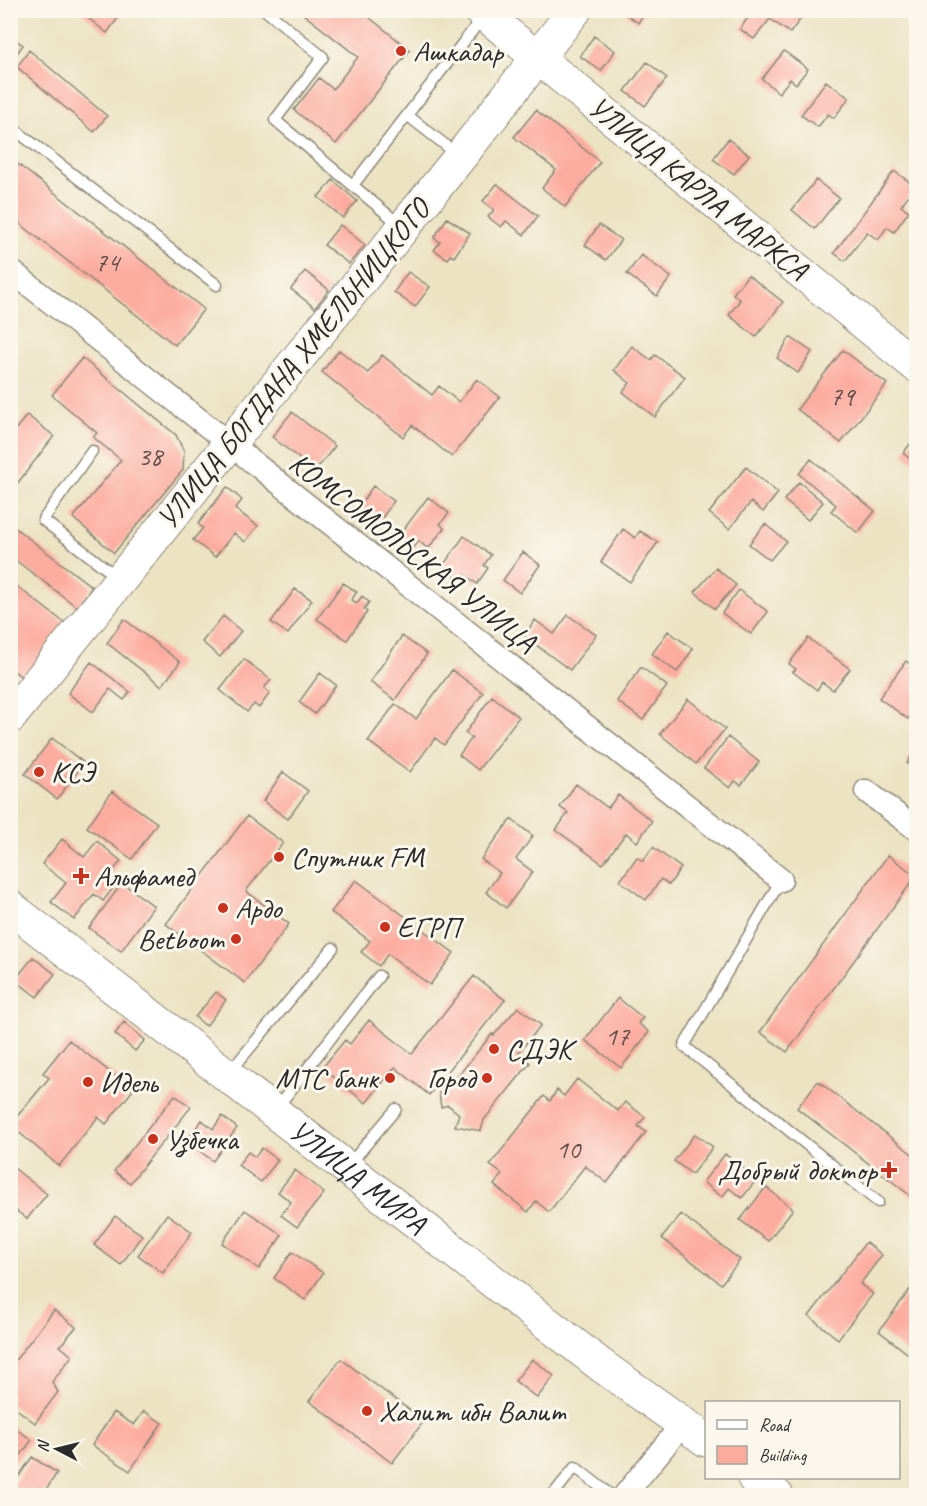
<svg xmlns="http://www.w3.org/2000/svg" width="927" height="1506" viewBox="0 0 927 1506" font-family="Caveat,sans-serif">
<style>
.building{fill:#fcab9f}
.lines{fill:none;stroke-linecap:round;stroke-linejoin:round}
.lane-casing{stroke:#8c8777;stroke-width:13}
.street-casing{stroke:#8c8777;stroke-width:25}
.secondary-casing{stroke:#8c8777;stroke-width:34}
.primary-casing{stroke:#8c8777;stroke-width:35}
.lane{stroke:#fff;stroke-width:10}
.street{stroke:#fff;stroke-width:22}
.secondary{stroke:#fff;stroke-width:32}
.primary{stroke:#fff;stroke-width:33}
.poi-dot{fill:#c8321e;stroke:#fbf7ec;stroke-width:2}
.labels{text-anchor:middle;stroke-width:6;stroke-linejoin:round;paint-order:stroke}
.number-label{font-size:27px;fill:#5f4b48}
.poi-label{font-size:30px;fill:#2b2b2b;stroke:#fbf7ec;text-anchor:start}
.street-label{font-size:30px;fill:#2b2b2b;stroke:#fbf7ec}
</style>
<rect width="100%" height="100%" fill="#fbf7ec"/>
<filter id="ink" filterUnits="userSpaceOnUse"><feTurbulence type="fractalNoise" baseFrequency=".0167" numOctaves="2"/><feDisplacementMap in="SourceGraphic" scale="12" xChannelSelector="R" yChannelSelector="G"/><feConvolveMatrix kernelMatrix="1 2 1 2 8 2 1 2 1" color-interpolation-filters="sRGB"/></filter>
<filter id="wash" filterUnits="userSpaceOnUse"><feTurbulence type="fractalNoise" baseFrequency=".008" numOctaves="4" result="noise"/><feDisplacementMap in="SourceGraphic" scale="24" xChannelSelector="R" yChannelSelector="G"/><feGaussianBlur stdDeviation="1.35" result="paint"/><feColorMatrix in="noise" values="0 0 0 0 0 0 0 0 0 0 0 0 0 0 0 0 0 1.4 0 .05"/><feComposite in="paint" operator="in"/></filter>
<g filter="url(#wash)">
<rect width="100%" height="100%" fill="#ece3c3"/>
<g id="blocks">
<!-- building -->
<path class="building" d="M78,10h46l-17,23z
M298,10h62l50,40 -74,94 -42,-34 25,-32 14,11 25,-32z
M621,10h25l-8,13z
M753,10h48l4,3 -15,20 -20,-14 -16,20 -14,-10z
M594,36l21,15 -14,20 -21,-15z
M13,38l10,7 -13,18v-21z
M29,50l78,66 -13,16 -77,-65z
M784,51l24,18 -12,15 -6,-5 -11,14 -17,-14z
M647,62l20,16 -22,28 -20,-15z
M826,81l23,17 -15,20 -6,-4 -10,13 -17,-12z
M536,110l64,52 -35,45 -23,-19 14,-18 -42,-33z
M728,139l21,16 -15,19 -21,-15z
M10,158l194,151 -29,36 -165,-129z
M894,171l21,15 -14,20 8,5 -15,21 -7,-5 -9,13 -11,-8 -22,29 -11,-8z
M333,180l24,21 -14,17 -25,-21z
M816,180l23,18 -24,31 -23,-19z
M497,184l41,32 -14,19 -18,-14 -5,6 -13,-10 6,-7 -11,-9z
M447,218l23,15 -16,24 -4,-2 -2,4 -14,-9 6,-8 -6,-4z
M340,225l25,20 -16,19 -25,-19z
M599,225l22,15 -15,20 -21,-15z
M641,255l30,22 -14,19 -30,-22z
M305,271l24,19 -14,18 -24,-19z
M408,272l22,15 -15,20 -21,-15z
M748,275l35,27 -27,35 -27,-22 11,-15 -7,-6z
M790,337l22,15 -14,21 -21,-15z
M632,346l19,14 4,-5 30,22 -30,40 -32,-25 7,-9 -16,-13z
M339,350l29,23 14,-18 50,40 7,-9 20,16 18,-23 23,18 -48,60 -40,-32 -9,12 -81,-65z
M843,350l44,34 -46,59 -44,-34z
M82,358l94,77 8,17 -1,18 -69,83 -41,-35 48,-58 -28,-23 4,-4 -45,-38z
M292,412l43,34 -20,25 -43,-34z
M27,415l27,21 -44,57v-57z
M916,437v27l-13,-11z
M811,459l64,52 -17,22 -27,-22 5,-6 -37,-31z
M746,467l32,26 -15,19 -12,-10 -22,27 -20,-16z
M799,482l24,20 -15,18 -24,-20z
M373,486l21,15 -14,20 -21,-15z
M227,487l15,13 -7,9 23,17 -13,16 -11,-9 -19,24 -22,-17 10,-12 -5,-4z
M428,497l21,16 -9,11 4,4 -16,21 -9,-8 -6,7 -15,-11z
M10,524l82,63 -15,20 -67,-51z
M765,524l21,17 -16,19 -21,-16z
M623,529l12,9 5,-7 18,11 -28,40 -29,-20z
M464,536l27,19 -7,10 4,3 -11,16 -12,-9 -4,5 -19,-13z
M523,552l17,13 -20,28 -17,-13z
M716,568l20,17 -21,24 -20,-17z
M10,581l56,43 -43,54 -13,-10v-34l5,-5 -5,-4z
M343,583l14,9 -6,8 6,3 5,-7 7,6 -5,7 3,3 -20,28 -30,-21z
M295,589l17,11 -24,34 -17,-12z
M739,590l29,22 -17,22 -29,-21z
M568,615l28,20 -26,35 -46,-34 11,-16 19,14z
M223,616l18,15 -21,26 -18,-15z
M124,619l56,43 -18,24 -55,-43z
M668,631l25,18 -16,23 -25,-18z
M402,636l25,18 -32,46 -25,-18z
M808,638l42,31 -17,21 -11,-8 -5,8 -24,-18 3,-3 -7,-5z
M244,659l27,21 -7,8 6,5 -11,15 -5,-4 -7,8 -27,-22z
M906,661l10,7v39l-8,12 -29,-21z
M91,662l39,30 -6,8 -14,-11 -17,23 -25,-19z
M641,667l26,19 -24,34 -26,-19z
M452,670l31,23 -39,52 -9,-7 -25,34 -42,-31 27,-37 21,15z
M320,673l16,12 -21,29 -16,-12z
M492,696l27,21 -41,53 -19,-15 13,-17 -7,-5z
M688,699l37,30 -29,35 -36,-30z
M728,737l31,25 -18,23 -6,-4 -5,7 -26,-20z
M52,738l32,25 -27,36 -32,-25z
M916,749v20l-9,-6z
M283,772l25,19 -20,28 -25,-18z
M576,784l32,24 10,-13 34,26 -15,21 -11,-9 -23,31 -47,-34 12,-17 -8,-6z
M112,791l45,32 -25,36 -45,-32z
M247,816l36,27 -37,48 43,33 -44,59 -79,-59z
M511,819l22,17 -17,23 17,13 -27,36 -20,-16 14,-19 -19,-14z
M62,839l22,18 13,-16 24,20 -12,15 9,6 -15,19 -9,-7 -20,26 -23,-18 15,-19 -24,-19z
M653,847l28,21 -12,17 -8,-6 -15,21 -26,-19 17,-24 6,4z
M888,855l28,21 -129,176 -27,-20z
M356,880l98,73 -24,32 -42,-31 -9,12 -18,-14 9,-11 -39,-29z
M122,883l32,23 -33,45 -32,-23z
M33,957l22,17 -18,23 -22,-17z
M474,976l31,24 -76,95 -34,-28 -29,36 -44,-35 23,-28 5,4 19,-24 43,34z
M216,992l10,8 -20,26 -11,-9z
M618,998l25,20 -5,5 11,9 -28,36 -36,-28z
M518,1007l23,18 -22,27 11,11 -46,57 -3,11 -26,-5 4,-12 -11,-9 -7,2 -2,-14h5l48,-59 2,1z
M124,1022l21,18 -10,11 -20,-17z
M69,1040l64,50 -27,34 -8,-7 -39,49 -49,-41 39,-47 -6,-5z
M577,1079l41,32 7,-9 20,15 -7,9 8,6 -39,51 -22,-17 -36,46 -13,-11 -8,11 -34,-27 8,-11 -12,-9 54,-69 6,5 7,-11 7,6z
M818,1081l98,76v43l-119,-92z
M175,1095l16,12 -61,76 -16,-12z
M222,1116l15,12 -24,33 -27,-20 16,-21 11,9z
M695,1134l18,13 -21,27 -18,-13z
M262,1148l16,12 -17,22 -23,-17 10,-13 7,5z
M725,1154l32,25 -15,19 -13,-10 -7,9 -19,-15z
M10,1165l37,29 -20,25 -17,-13z
M295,1170l29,23 -27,34 -16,-12 10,-13 -13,-10z
M766,1187l27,22 -25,32 -28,-21z
M245,1210l37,25 -23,34 -37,-26z
M167,1214l25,18 -29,41 -25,-18z
M681,1214l59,46 -19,24 -59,-46z
M115,1216l27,19 -21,30 -27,-20z
M866,1242l16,13 -22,29 13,10 -35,45 -29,-23z
M292,1252l31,21 -18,27 -31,-22z
M912,1287l4,4v69l-37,-29z
M54,1310l22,17 -16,19 12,10 -20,26 6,10 -23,31 -25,-19v-37z
M341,1359l83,62 -32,42 -83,-62z
M532,1359l22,17 -17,22 -22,-17z
M144,1411l18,12 -32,48 -38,-26 22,-33 20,13z
M10,1425l22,15 -22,29z
M32,1457l25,16 -15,23h-14l-15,-11z"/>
</g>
</g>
<g filter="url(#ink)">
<use href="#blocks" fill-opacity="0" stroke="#8c8777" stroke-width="1.5"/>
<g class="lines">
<!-- lane casing -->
<g class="lane-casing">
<path id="lane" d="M265,10l58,47 -48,63 125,105
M407,115l51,40
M10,126l207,159
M353,185l130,-168
M92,451l-49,69 74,57
M781,880l-97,166 194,156
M229,1073l104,-125
M276,1109l103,-133
M348,1166l48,-57
M552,1496l23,-29 37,29"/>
</g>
<!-- street casing -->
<g class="street-casing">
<path id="street" d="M10,270l771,610
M866,791l50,38
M624,1496l60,-74"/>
</g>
<!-- secondary casing -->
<g class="secondary-casing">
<path id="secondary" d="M479,10l437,356"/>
</g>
<!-- primary casing -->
<g class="primary-casing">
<g id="primary">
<path d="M10,717l450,-560 115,-147"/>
<path id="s1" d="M10,907l592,459 104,74"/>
<path d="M754,1478l23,18"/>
</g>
</g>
<!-- lane -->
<use href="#lane" class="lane"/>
<!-- street -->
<use href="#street" class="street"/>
<!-- secondary -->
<use href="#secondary" class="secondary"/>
<!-- primary -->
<use href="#primary" class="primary"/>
</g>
</g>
<!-- markers -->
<g class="poi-dot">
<circle cx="401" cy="51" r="6"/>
<circle cx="39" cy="772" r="6"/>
<circle cx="279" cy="857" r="6"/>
<path d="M78 867h6v6h6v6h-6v6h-6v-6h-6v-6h6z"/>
<circle cx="223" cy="908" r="6"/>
<circle cx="385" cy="927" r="6"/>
<circle cx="236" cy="939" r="6"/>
<circle cx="494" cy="1049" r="6"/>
<circle cx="390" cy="1078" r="6"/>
<circle cx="487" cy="1078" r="6"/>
<circle cx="88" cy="1082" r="6"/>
<circle cx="153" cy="1139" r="6"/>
<path d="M886 1161h6v6h6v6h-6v6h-6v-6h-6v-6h6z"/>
<circle cx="367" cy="1411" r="6"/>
</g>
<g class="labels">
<!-- number labels -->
<g class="number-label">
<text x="107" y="271">74</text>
<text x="842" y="405">79</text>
<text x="150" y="465">38</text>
<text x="617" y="1045">17</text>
<text x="568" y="1158">10</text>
</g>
<!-- poi labels -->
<g class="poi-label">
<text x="413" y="61">Ашкадар</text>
<text x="51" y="782">КСЭ</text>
<text x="291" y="867">Спутник FM</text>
<text x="94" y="886">Альфамед</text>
<text x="235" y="918">Ардо</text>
<text x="397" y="937">ЕГРП</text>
<text x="224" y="949" text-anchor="end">Betboom</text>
<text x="506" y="1059">СДЭК</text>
<text x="378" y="1088" text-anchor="end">МТС банк</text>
<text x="475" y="1088" text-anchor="end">Город</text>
<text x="100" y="1092">Идель</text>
<text x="165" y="1149">Узбечка</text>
<text x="877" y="1180" text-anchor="end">Добрый доктор</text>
<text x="379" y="1421">Халит ибн Валит</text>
</g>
<!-- street labels -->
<g class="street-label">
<text transform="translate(698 188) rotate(39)" y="10">УЛИЦА КАРЛА МАРКСА</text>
<text transform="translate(293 364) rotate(-51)" y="10">УЛИЦА БОГДАНА ХМЕЛЬНИЦКОГО</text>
<text transform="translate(413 552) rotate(38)" y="10">КОМСОМОЛЬСКАЯ УЛИЦА</text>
<text dy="10" stroke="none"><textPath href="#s1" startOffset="440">УЛИЦА МИРА</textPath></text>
</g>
</g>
<!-- margin -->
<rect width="927" height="1506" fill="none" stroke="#fbf7ec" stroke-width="36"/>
<!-- legend -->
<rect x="705" y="1401" width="195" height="78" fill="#fbf7ec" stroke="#a8a59f" stroke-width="1.5"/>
<rect x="717" y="1420" width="30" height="9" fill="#ffffff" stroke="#a8a59f" stroke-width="1.5"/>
<text x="759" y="1431" font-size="18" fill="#2b2b2b">Road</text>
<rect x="717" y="1446" width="30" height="18" fill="#fcab9f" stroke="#a8a59f" stroke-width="1.5"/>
<text x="759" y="1461" font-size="18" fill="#2b2b2b">Building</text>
<!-- north arrow -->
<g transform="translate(57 1449) rotate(277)" stroke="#fbf7ec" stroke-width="4.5" paint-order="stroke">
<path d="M0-4.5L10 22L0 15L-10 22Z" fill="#2b2b2b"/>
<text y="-9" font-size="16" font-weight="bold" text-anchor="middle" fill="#2b2b2b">N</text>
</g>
</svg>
